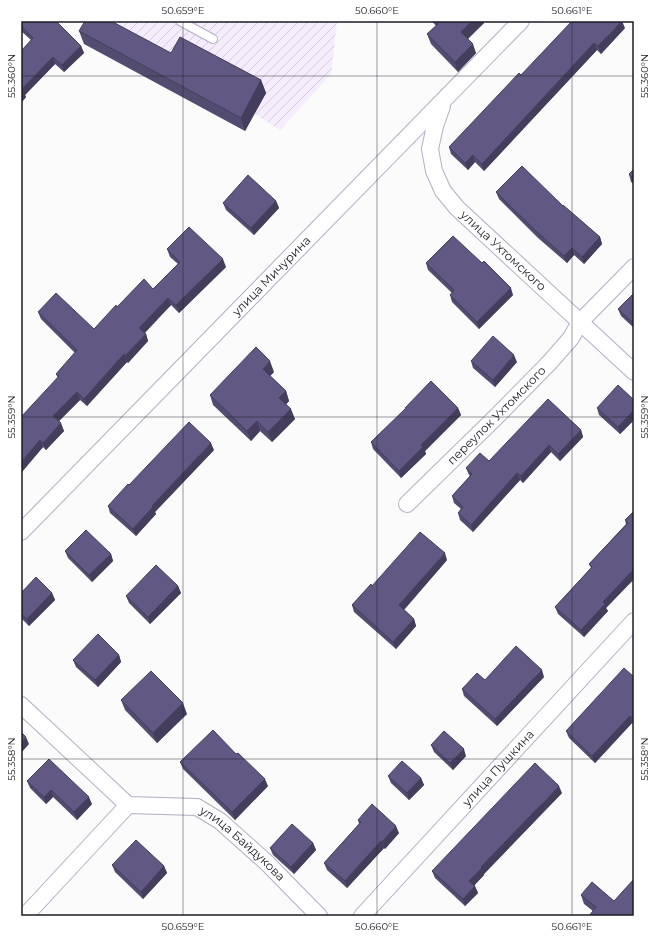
<svg xmlns="http://www.w3.org/2000/svg" width="655" height="937" viewBox="0 0 655 937" font-family="Montserrat,sans-serif">
<style>
.industrial{fill:url(#industrial-furrows)}
.lines{fill:none;stroke-linecap:round;stroke-linejoin:round}
.service-casing{stroke:#b2aec5;stroke-width:10}
.minor-casing{stroke:#b2aec5;stroke-width:18}
.service{stroke:#fff;stroke-width:8}
.minor{stroke:#fff;stroke-width:16}
.wall{fill:#534c71}
.shaded-wall{fill:#443e5c}
.building{fill:#615883;stroke:#443e5c}
.ticks{fill:none;stroke:#1d1b24;stroke-width:1;stroke-opacity:0.45}
.labels{text-anchor:middle;stroke-width:4;stroke-linejoin:round;paint-order:stroke}
.street-label{font-size:12px;fill:#1d1b24;stroke:#fff}
.neatline{fill:none;stroke:#1d1b24;stroke-width:1.5}
.ticks-label{font-size:10px;text-anchor:middle;fill:#1d1b24}
</style>
<defs>
<pattern id="industrial-furrows" width="10" height="10" patternUnits="userSpaceOnUse"><rect width="10" height="10" fill="#f5edfe"/><path d="M-1 1l2-2M0 10L10 0M9 11l2-2" fill="none" stroke="#d2cbda"/></pattern>
</defs>
<rect width="100%" height="100%" fill="#fbfbfb"/>
<!-- industrial -->
<path class="industrial" d="M109,21h228l-6,53 -51,56z"/>
<g class="lines">
<!-- service casing -->
<g class="service-casing">
<path id="service" d="M180,21l33,18"/>
</g>
<!-- minor casing -->
<g class="minor-casing">
<g id="minor">
<path id="s1" d="M442,106l-7,20 -5,23 4,22 9,20 14,17 177,164"/>
<path id="s2" d="M407,504l90,-88 53,-54 21,-24 9,-16 54,-55"/>
<path id="s3" d="M21,532l500,-511"/>
<path id="s4" d="M21,705l107,100 69,2 23,14 46,41 53,54"/>
<path d="M25,916l103,-111"/>
<path id="s5" d="M362,916l272,-295"/>
</g>
</g>
<!-- service -->
<use href="#service" class="service"/>
<!-- minor -->
<use href="#minor" class="minor"/>
</g>
<!-- wall -->
<path class="wall" d="M21,21l60,25 3,7 -20,19 -9,-8 -30,31 1,2 -5,6 10,-63 -10,-9z
M432,21h51l1,2 -16,16 8,14 -18,19 -27,-28 -4,-10 9,-8z
M625,28l-24,26 -4,-4 -113,121 -9,-9 -7,8 -17,-16 -2,-7 72,-72z
M79,31l92,22 90,27 5,13 -21,38 -161,-87z
M634,169v15l-3,-2 -2,-8z
M496,192l67,14 37,31 2,7 -18,20 -10,-9 -7,8 -29,-25 -39,-39z
M276,201l3,7 -25,27 -28,-25 -3,-7z
M167,249l59,18 -47,46 -8,-8 -26,28 1,1 2,7 -20,22 -1,-1 -40,44 -7,-6 -21,21 5,10 -18,19 -3,-3 -22,26 37,-95 -2,-4 19,-21 -34,-34 -3,-7 56,17 23,-22 36,-18 25,-25 -8,-7z
M426,263h56l31,32 -34,34 -27,-27 -2,-7 2,-2 -24,-23z
M634,293v35l-13,-12 -3,-7z
M471,361l46,1 -22,25 -22,-19z
M274,372l-4,4 16,15 3,10 -3,3 9,15 -23,23 -12,-11 -9,10 -38,-36 -3,-10z
M634,400v20l-14,14 -21,-19 -2,-7z
M405,408h53l3,7 -36,36 1,3 -25,24 -28,-29 -2,-7 35,-33z
M581,430l2,7 -23,24 -9,-9 -28,31 -3,-3 -47,52 -13,-12 -2,-7 3,-4 -7,-6 -2,-7 18,-20 -1,-1 -3,-7 23,-7z
M214,450l-59,62 1,2 -20,22 -26,-23 -2,-7 21,-21z
M634,511v68l-28,29 2,3 -24,26 -26,-23 -3,-7 36,-39 -2,-4 37,-40 -1,-4z
M65,551l46,3 2,7 -21,21 -24,-24z
M447,560l-43,50 10,9 2,7 -20,23 -42,-37 -2,-7 20,-19z
M178,586l3,7 -31,31 -21,-21 -3,-7z
M21,593h31l3,7 -26,26 -8,-8z
M119,655l2,7 -23,25 -22,-20 -3,-7z
M544,677l-47,49 -33,-30 -2,-7 23,-9z
M634,677v48l-2,-2 -37,40 -26,-25 -3,-7z
M121,700l66,14 -30,29 -32,-33z
M431,745l35,11 -13,14 -19,-18z
M180,762l88,24 -33,34 -52,-51z
M388,776l33,2 3,7 -15,15 -18,-17z
M27,781l65,23 -15,16 -24,-23 -7,7 -16,-16z
M562,793l-78,81v1l-10,10 4,8 -13,13 -30,-28 -3,-7z
M358,820l41,13 -14,16 -1,-1 -37,40 -20,-18 -3,-7 35,-39z
M313,843l3,7 -22,24 -21,-19 -3,-7z
M112,865l52,1 3,7 -24,26 -28,-27z
M581,895l33,6 20,15 -41,-5 -9,-7z"/>
<!-- shaded-wall -->
<path class="shaded-wall" d="M472,21h11l1,2 -20,19 -3,-10z
M622,21l3,7 -24,26 -3,-8z
M594,43l3,7 -113,121 -2,-7z
M473,44l3,9 -18,19 -3,-10z
M81,46l3,7 -20,19 -2,-7z
M53,57l2,7 -30,31 1,2 -5,6v-10l1,-4z
M261,80l5,13 -21,38 -4,-13z
M473,155l2,7 -7,8 -3,-7z
M276,201l3,7 -25,27 -3,-7z
M600,237l2,7 -18,20 -2,-7z
M572,248l2,7 -7,8 -3,-7z
M223,259l3,8 -47,46 -3,-8z
M511,288l2,7 -34,34 -2,-7z
M168,298l3,7 -29,30 -3,-7z
M146,334l2,7 -20,22 -3,-7z
M124,354l3,8 -40,44 -3,-7z
M514,355l3,7 -22,25 -2,-7z
M270,361l4,11 -7,7 -4,-10z
M286,391l3,10 -6,7 -4,-10z
M77,392l3,8 -24,24 -3,-8z
M458,408l3,7 -36,36 1,3 -25,24 -2,-7 22,-26z
M291,409l4,10 -23,23 -4,-10z
M634,410v10l-14,14 -2,-7z
M257,421l3,10 -9,10 -4,-10z
M61,423l3,8 -18,19 -3,-7z
M581,430l2,7 -23,24 -2,-7z
M40,440l3,7 -22,26v-11z
M211,443l3,7 -59,62 1,2 -20,22 -3,-7 19,-23z
M549,445l2,7 -28,31 -2,-7z
M517,473l3,7 -47,52 -2,-7z
M445,553l2,7 -46,53 -2,-8z
M111,554l2,7 -21,21 -3,-7z
M634,569v10l-28,29 2,3 -24,26 -3,-7 22,-28z
M178,586l3,7 -31,31 -2,-7z
M52,593l3,7 -26,26 -2,-7z
M414,619l2,7 -20,23 -3,-7z
M119,655l2,7 -23,25 -3,-7z
M542,670l2,7 -47,49 -2,-7z
M183,703l4,11 -30,29 -4,-10z
M630,716l2,7 -37,40 -3,-7z
M26,737l3,7 -8,9v-10z
M464,749l2,7 -13,14 -3,-7z
M421,778l3,7 -15,15 -2,-7z
M265,779l3,7 -33,34 -3,-8z
M559,786l3,7 -78,81v1l-12,13 -3,-7 12,-14z
M51,790l2,7 -7,7 -2,-7z
M89,797l3,7 -15,16 -3,-8z
M396,826l3,7 -14,16 -3,-7z
M381,841l3,7 -37,40 -2,-7z
M313,843l3,7 -22,24 -3,-7z
M164,866l3,7 -24,26 -2,-7z
M475,886l3,7 -13,13 -2,-7z"/>
<!-- building -->
<path class="building" d="M21,21h26l2,1 1,-1h6l25,25 -19,19 -9,-8 -31,32 2,1 -3,3v-42l12,-13 -12,-12z
M85,21h26l60,32 9,-16 81,43 -20,38 -162,-87z
M437,21h35l-11,11 12,12 -18,18 -28,-28 12,-11z
M572,21h50l-24,25 -4,-3 -112,121 -9,-9 -8,8 -16,-16 70,-74 2,2z
M522,166l41,40v-1l37,32 -18,20 -10,-9 -8,8 -28,-25 -40,-39z
M634,169v11l-5,-6z
M248,175l28,26 -25,27 -28,-25z
M189,227l34,32 -47,46 -8,-7 -29,30 7,6 -21,22 -1,-2 -40,45 -7,-7 -24,24 8,7 -18,20 -3,-3 -19,22v-45l38,-41 -3,-2 21,-24 -39,-38 18,-19 38,36 22,-24 1,2 27,-28 9,10 27,-27 -13,-13z
M453,236l29,27 2,-2 27,27 -34,34 -27,-27 4,-5 -28,-27z
M634,293v31l-16,-15z
M493,336l21,19 -21,25 -22,-19z
M256,347l14,14 -7,8 23,22 -7,7 12,11 -23,23 -11,-11 -10,10 -37,-36z
M431,381l27,27 -37,37 2,2 -24,24 -28,-29 35,-34h-1z
M618,385l16,15v10l-16,17 -21,-19z
M548,399l33,31 -23,24 -9,-9 -28,31 -4,-3 -46,52 -13,-12 5,-6 -11,-11 20,-22 -6,-6 14,-15 9,8z
M189,422l22,21 -59,63 1,1 -20,22 -25,-23 20,-22 1,1z
M634,511v58l-31,33 2,2 -24,26 -26,-23 37,-40 -3,-3 39,-41 -3,-3z
M86,530l25,24 -22,21 -24,-24z
M420,532l25,21 -46,52 15,14 -21,23 -41,-37 19,-21 1,2z
M156,565l22,21 -30,31 -22,-21z
M36,577l16,16 -25,26 -6,-5v-21z
M98,634l21,21 -24,25 -22,-20z
M516,646l26,24 -47,49 -33,-30 15,-16 8,7z
M624,668l10,9v43l-4,-4 -38,40 -26,-25z
M151,671l32,32 -30,30 -32,-33z
M213,730l23,24 2,-1 27,26 -33,33 -52,-50z
M444,731l20,18 -14,14 -19,-18z
M21,732l5,5 -5,6z
M49,759l40,38 -15,15 -23,-22 -7,7 -17,-16z
M402,761l19,17 -14,15 -19,-17z
M535,763l24,23 -78,81 1,1 -13,13 6,5 -12,13 -31,-28z
M372,804l24,22 -14,16 -1,-1 -36,40 -21,-18 37,-41 -3,-2z
M292,824l21,19 -22,24 -21,-19z
M136,840l28,26 -23,26 -29,-27z
M634,879v37h-45l7,-9 -15,-12 11,-13 22,19z"/>
<!-- ticks -->
<path class="ticks" d="M183,21v895M377,21v895M572,21v895M21,76h613M21,417h613M21,759h613"/>
<g class="labels">
<!-- street labels -->
<g class="street-label">
<text dy="4" stroke="none"><textPath href="#s1" startOffset="174">улица Ухтомского</textPath></text>
<text dy="4" stroke="none"><textPath href="#s3" startOffset="358">улица Мичурина</textPath></text>
<text dy="4" stroke="none"><textPath href="#s2" startOffset="126">переулок Ухтомского</textPath></text>
<text dy="4" stroke="none"><textPath href="#s5" startOffset="201">улица Пушкина</textPath></text>
<text dy="4" stroke="none"><textPath href="#s4" startOffset="274">улица Байдукова</textPath></text>
</g>
</g>
<!-- border -->
<rect width="655" height="937" fill="none" stroke="#ffffff" stroke-width="44"/>
<rect x="22" y="22" width="611" height="893" class="neatline"/>
<g class="ticks-label">
<text x="183" y="14">50.659°E</text>
<text x="377" y="14">50.660°E</text>
<text x="572" y="14">50.661°E</text>
<text transform="translate(11 76) rotate(-90)" y="4">55.360°N</text>
<text transform="translate(644 76) rotate(-90)" y="4">55.360°N</text>
<text transform="translate(11 417) rotate(-90)" y="4">55.359°N</text>
<text transform="translate(644 417) rotate(-90)" y="4">55.359°N</text>
<text transform="translate(11 759) rotate(-90)" y="4">55.358°N</text>
<text transform="translate(644 759) rotate(-90)" y="4">55.358°N</text>
<text x="183" y="930">50.659°E</text>
<text x="377" y="930">50.660°E</text>
<text x="572" y="930">50.661°E</text>
</g>
</svg>
